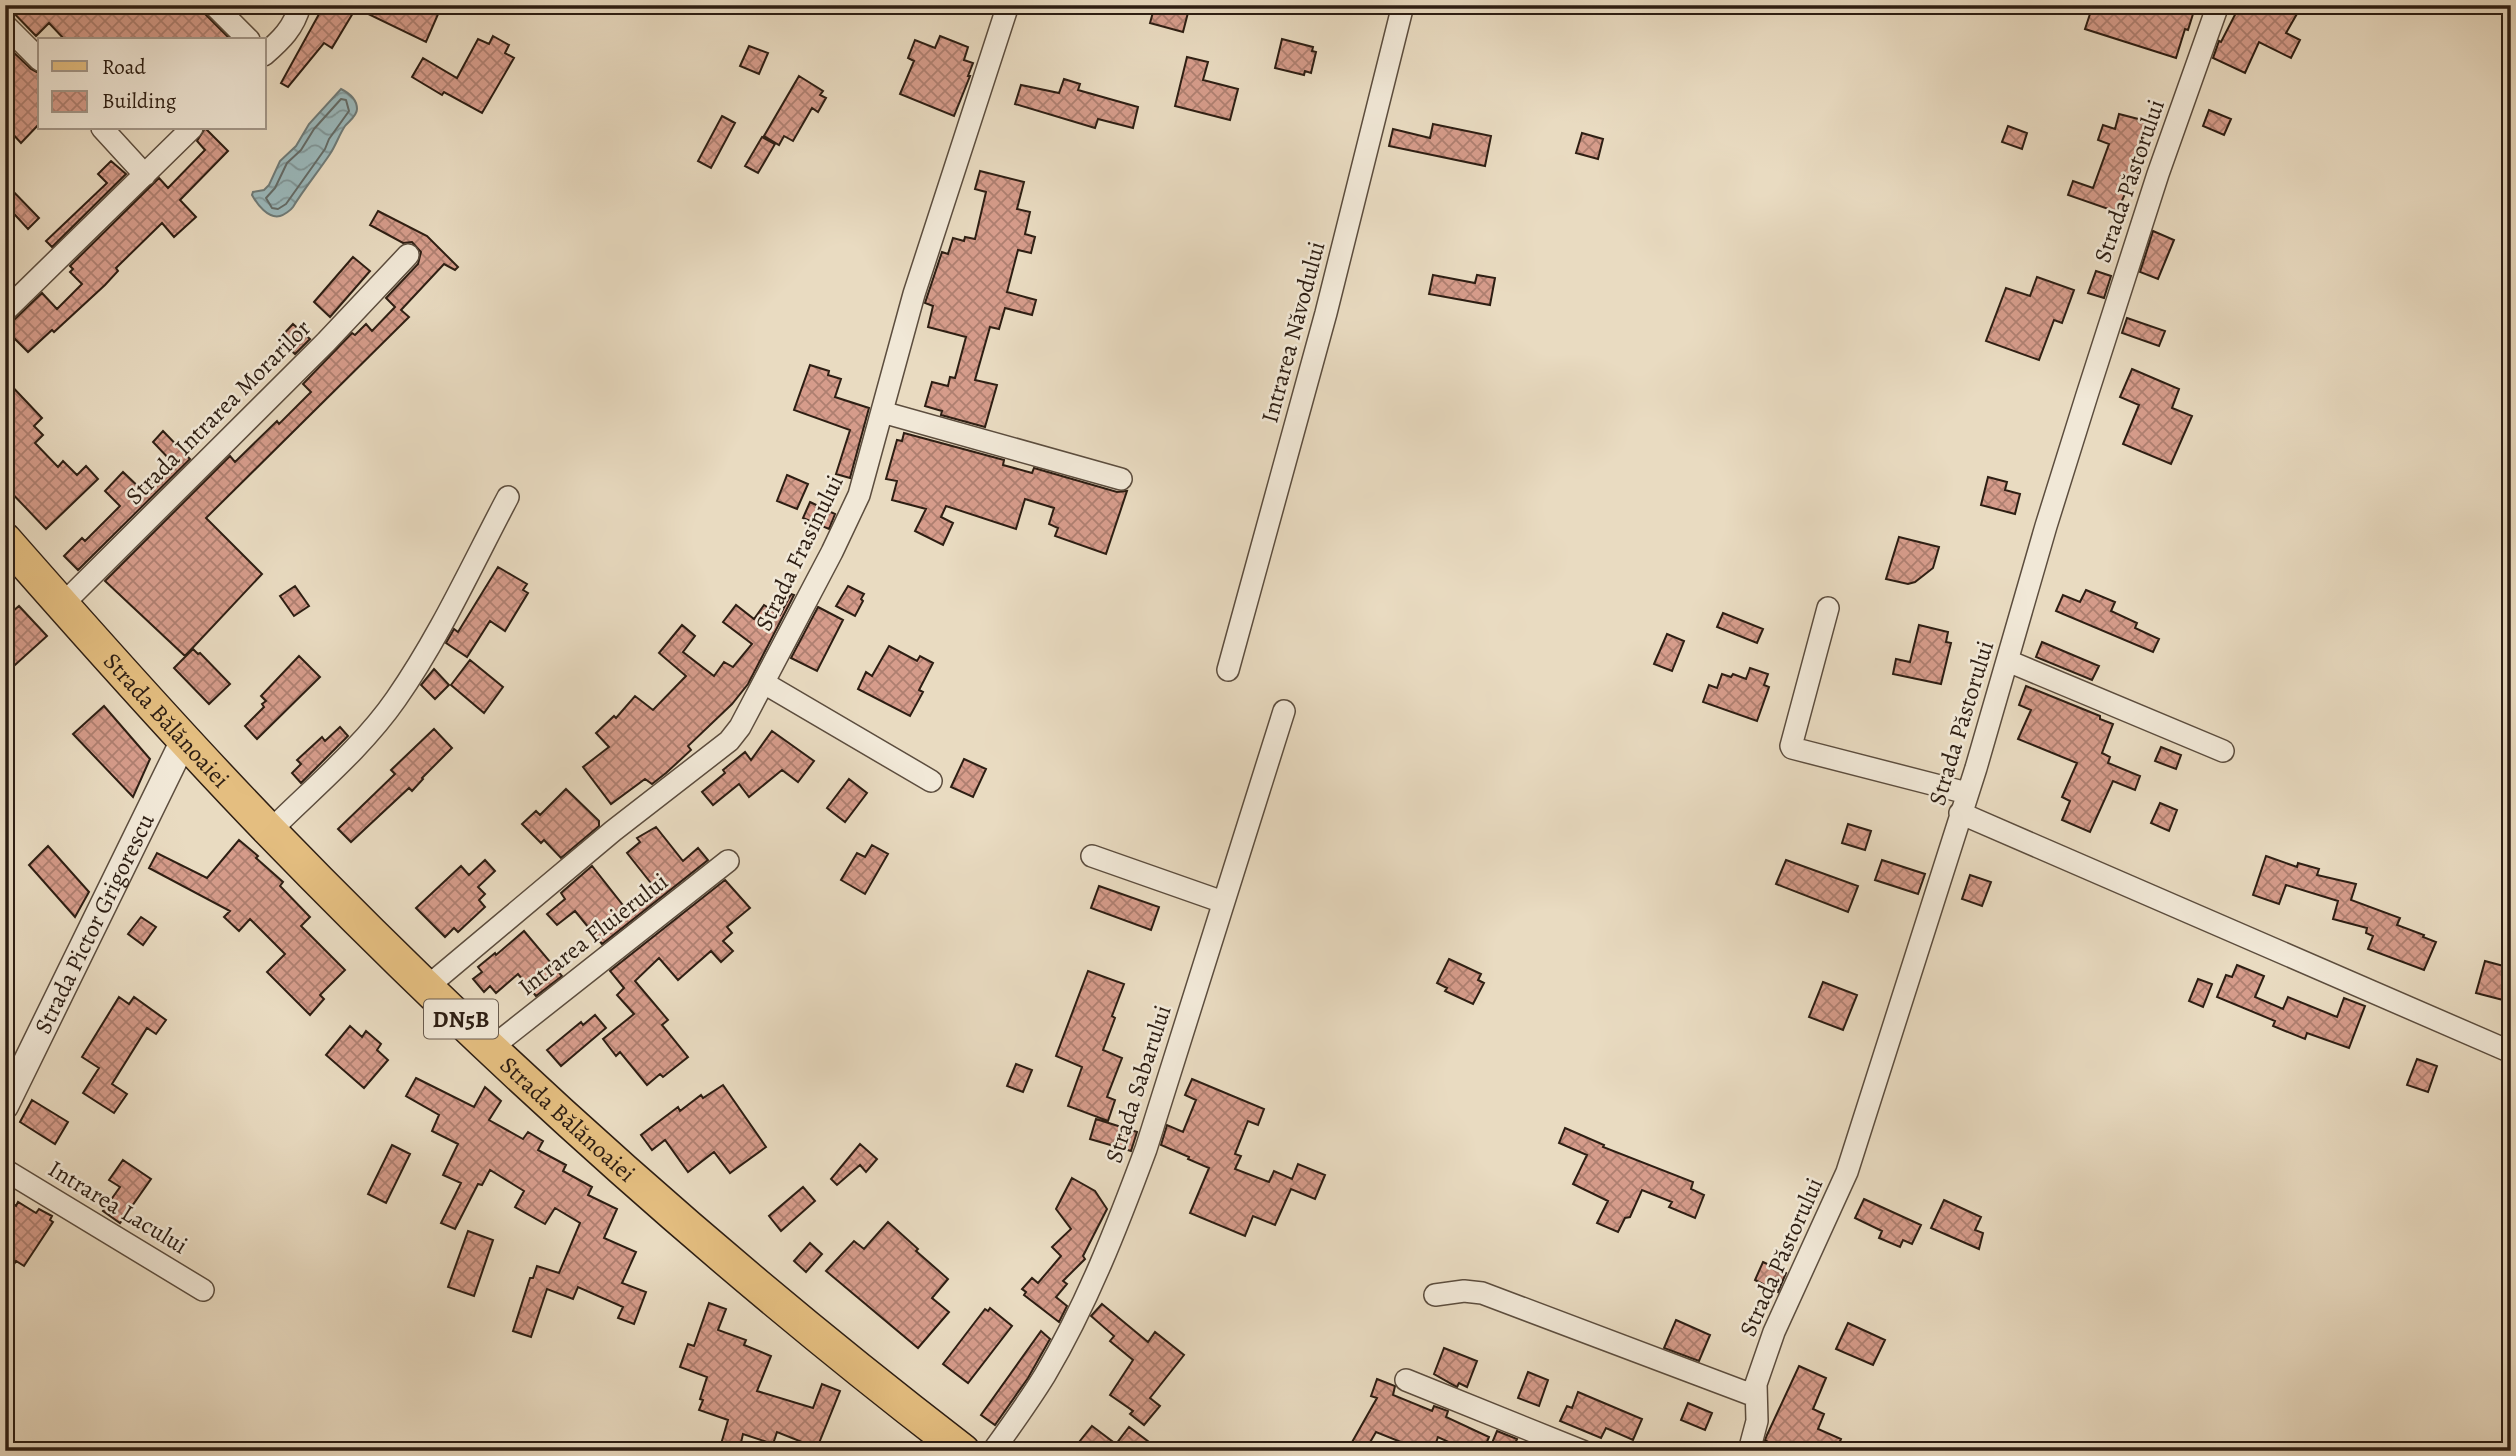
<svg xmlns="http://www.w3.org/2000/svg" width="2516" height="1456" viewBox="0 0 2516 1456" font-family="Alegreya,serif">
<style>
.water{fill:url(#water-waves);stroke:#6f7b78;stroke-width:2}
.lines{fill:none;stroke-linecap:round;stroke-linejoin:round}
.shore{stroke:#646c68;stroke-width:2}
.building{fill:url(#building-cross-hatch);stroke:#2d1e13;stroke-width:2}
.minor-casing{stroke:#5c4d3e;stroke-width:24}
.tertiary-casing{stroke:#5c4d3e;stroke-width:29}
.primary-casing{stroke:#2d1e13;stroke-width:36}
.minor{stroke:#f1e8d7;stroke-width:21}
.tertiary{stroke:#f1e8d7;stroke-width:26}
.primary{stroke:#e4be80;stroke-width:33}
.labels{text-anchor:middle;stroke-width:5;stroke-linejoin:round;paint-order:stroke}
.shield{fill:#f1e8d7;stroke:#685b4e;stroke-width:2}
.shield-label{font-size:23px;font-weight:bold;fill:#2d1e13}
.street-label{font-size:24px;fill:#2d1e13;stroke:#f1e8d7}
</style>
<defs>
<pattern id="water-waves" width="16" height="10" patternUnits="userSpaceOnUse" patternTransform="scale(1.75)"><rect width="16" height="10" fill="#9bb9bc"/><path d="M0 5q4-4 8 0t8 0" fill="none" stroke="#7f9698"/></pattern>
<pattern id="building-cross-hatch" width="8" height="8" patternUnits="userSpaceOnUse" patternTransform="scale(1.75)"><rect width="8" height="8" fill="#d69c8b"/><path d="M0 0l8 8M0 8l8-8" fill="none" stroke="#ae7f70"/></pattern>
</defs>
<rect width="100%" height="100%" fill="#e9dbc1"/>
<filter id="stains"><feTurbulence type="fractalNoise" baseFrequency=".00286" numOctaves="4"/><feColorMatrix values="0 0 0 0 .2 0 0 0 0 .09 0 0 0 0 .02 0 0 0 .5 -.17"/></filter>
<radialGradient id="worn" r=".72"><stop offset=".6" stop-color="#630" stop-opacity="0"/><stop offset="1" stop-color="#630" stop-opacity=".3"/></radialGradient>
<!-- water -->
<path class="water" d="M341,89c8,4 16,10 16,20 0,7 -8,12 -12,17 -6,9 -9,19 -15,28 -12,18 -26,35 -37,53 -2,3 -9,8 -13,9 -12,3 -23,-12 -28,-21l1,-3 11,-2 5,-5 11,-24 16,-15 13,-22z"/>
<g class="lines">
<!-- shore -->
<path class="shore" d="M341,99l5,1 3,11 -20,28 -4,10 -39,55 -8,5 -6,-1 -6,-10 9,-10 12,-25 14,-13 13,-21z"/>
</g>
<!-- building -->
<path class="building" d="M6,5h195l4,9 26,26h-166l-16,-17 -13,13z
M324,5h118l-16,37 -70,-34 -24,40 -8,-5 -36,44 -7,-4z
M1155,5h35l-7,27 -33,-9z
M2093,5h18l28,9 2,-9h39l-1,5 14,4 -5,16 -3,-1 -9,29 -91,-29z
M2240,5h46l12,7 -12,21 14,7 -9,18 -32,-16 -14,31 -32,-15 6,-17 2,1z
M493,36l16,9 -4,8 9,5 -32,55 -38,-21 -2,3 -30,-18 11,-19 34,20 21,-39 11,5z
M940,36l28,11 -4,13 9,3 -5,13h2l-16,40 -54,-22 14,-33 -6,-3 7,-18 20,8z
M1282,39l31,8 -1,4 4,1 -5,21 -6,-2 -1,4 -29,-7z
M749,46l19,7 -9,21 -19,-8z
M10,49l21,20 9,5v49l-19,20 -11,-12 3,-3 -8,-8v-66z
M1187,57l21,5 -5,18 35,9 -8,31 -55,-14z
M799,76l24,15 -3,4 6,3 -8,14 -6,-4 -19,33 -9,-5 -5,9 -15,-9z
M1064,79l16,5 -2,6 60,17 -5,21 -35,-9 -3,9 -80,-24 6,-19 38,8z
M2209,110l22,9 -7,16 -21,-9z
M2119,114l31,8 -18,56 -15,34 -49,-17 5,-14 20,7 16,-44 -11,-4 5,-15 12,4z
M722,116l13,7 -24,45 -13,-7z
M1433,124l58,12 -6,30 -96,-20 4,-17 37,9z
M2008,126l19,7 -5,16 -20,-7z
M205,128l23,23 -48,49 16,17 -22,20 -12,-14 -46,45 2,3 -13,14 -51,47 -2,-2 -24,22 -23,-23v-5l9,-4 28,-27 15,16 25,-25 -12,-12 3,-3 -3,-3 89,-88 9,10 37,-38 -8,-9z
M1582,133l21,6 -5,20 -22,-6z
M762,137l13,7 -17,29 -13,-7z
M111,161l15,13 -74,73 -6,-6 61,-58 -9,-9z
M980,171l44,11 -7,27 13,3 -5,22 10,3 -4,16 -13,-3 -11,42 29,8 -4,15 -27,-7 -6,21 -9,-2 -15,53 22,5 -12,42 -44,-12 1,-4 -17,-5 7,-24 16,4 2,-9 5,1 11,-41 -38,-10 5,-21 -8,-3 17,-51 6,2 5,-16 11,3 1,-4 10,2 11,-47 -11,-3z
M5,183l34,35 -11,11 -23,-25z
M378,211l49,25 31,31 -3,3 -11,-6 -43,46 8,7 -203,201 56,56 -77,82 -80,-75 125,-125 5,6 42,-41 2,3 32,-32 -8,-8 49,-51 3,2 11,-11 6,7 23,-24 -9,-9 32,-34 3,-12 -9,-10 -9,1 -33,-18z
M2153,231l21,9 -16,39 -18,-7z
M353,257l17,14 -40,46 -16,-15z
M2096,271l15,5 -7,22 -16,-5z
M1433,275l42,8 2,-8 18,3 -5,27 -61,-11z
M2037,277l37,13 -12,33 -8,-3 -15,40 -53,-19 20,-53 24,8z
M2127,318l38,13 -6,15 -37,-13z
M293,324l17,15 -15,15 -16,-15z
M810,365l19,6 -1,4 13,4 -6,18 34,11 -19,70 -14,-4 14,-44 -56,-20z
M2132,369l47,20 -7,19 20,8 -21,48 -48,-20 16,-39 -19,-8z
M5,379l37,39 -8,8 9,9 -8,8 23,24 5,-6 14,14 9,-9 12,13 -52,50 -41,-43z
M163,431l27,28 -112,111 -14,-14 18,-18 3,3 35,-35 -15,-15 18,-19 21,20 29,-29 -20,-21z
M904,433l100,27 -1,5 29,8 2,-5 83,24 10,-1 -21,63 -51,-18 3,-8 -9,-4 5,-16 -29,-9 -9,30 -70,-23 -5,11 12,6 -10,22 -28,-14 11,-22 -34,-9 5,-19 -11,-2 11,-39 5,1z
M787,475l21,9 -11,25 -20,-8z
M1988,477l19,5 -2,8 15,4 -5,20 -34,-9z
M810,502l25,12 -6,15 -26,-11z
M1899,537l40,10 -6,21 -18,14 -7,2 -22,-5z
M498,567l29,17 -4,6 5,3 -23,38 -15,-10 -23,36 -21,-14 8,-14 4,3z
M295,586l14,20 -15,10 -14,-20z
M848,586l16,8 -3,5 2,2 -8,15 -19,-10z
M2086,590l29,12 -4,9 26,12 -2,5 24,11 -6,13 -97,-41 7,-16 17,7z
M791,594l3,1 -46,89 -16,20 -44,42 3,4 -25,23 -14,11 -7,-5 -34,25 -28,-37 26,-20 -13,-14 18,-17 2,2 19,-22 18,14 33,-34 -27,-23 23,-28 13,11 -12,16 31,24 10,-14 9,5 19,-23 -29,-22 13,-17 18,14 10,-14 16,10z
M19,606l28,30 -42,38v-56z
M818,607l25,13 -26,51 -26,-13z
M1723,613l40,16 -6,14 -40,-16z
M1919,625l29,7 -2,10 5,1 -10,41 -48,-10 3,-15 14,3z
M1667,634l17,7 -12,30 -18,-7z
M2042,642l57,24 -7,14 -56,-23z
M889,646l28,15 3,-5 13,7 -14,27 4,2 -13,24 -52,-27 8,-17 6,4z
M193,649l5,5 2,-1 30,31 -21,20 -35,-36z
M299,656l21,21 -63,62 -12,-13 19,-19 -2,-3 4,-3 -5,-5z
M470,660l33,27 -19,26 -33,-28z
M1750,668l18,6 -4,11 5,2 -12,34 -54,-19 6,-17 8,3 5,-14 9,3 2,-3 13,5z
M434,669l15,16 -14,14 -14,-14z
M2026,686l74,30v3l13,5 -11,29 8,4 -2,6 32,13 -5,14 -22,-9 -23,51 -28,-12 8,-19 -8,-4 15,-34 -59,-24 13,-29 -12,-5z
M104,706l46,53 -17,38 -60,-63z
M340,727l8,9 -47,47 -9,-10 9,-9 -4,-4 25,-23 3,4z
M434,729l18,19 -30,30 1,1 -11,12 -3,-3 -58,54 -13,-13 57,-55 -4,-4z
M772,731l42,30 -16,21 -16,-12 -33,27 -10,-13 -26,21 -11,-13 23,-19 -2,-3 22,-18 6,8z
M2161,747l20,8 -5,14 -21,-8z
M964,759l22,10 -13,28 -22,-10z
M849,779l18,14 -22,29 -18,-14z
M566,789l33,32v5l-38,32 -17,-18 -3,3 -19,-19 14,-13 4,4z
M2160,803l17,7 -8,21 -18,-8z
M1848,824l23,7 -6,19 -23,-7z
M656,827l27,34 15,-13 10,12 -106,84 -27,-33 -18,14 -10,-11 18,-15 -4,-6 31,-27 38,48 28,-22 -31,-39 13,-11 -3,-4z
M239,840l19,16 -2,2 27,24 -3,4 30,31 -9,9 44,44 -25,25 4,4 -14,16 -43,-43 18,-18 -35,-35 -11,12 -15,-14 6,-6 -81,-43 8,-15 50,25z
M872,845l16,9 -23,40 -24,-14 16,-27 8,4z
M48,846l41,46 -14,25 -46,-52z
M2266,856l31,11 1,-4 21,6 -2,6 39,9 -5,16 49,18 -3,7 27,10 -1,2 13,5 -12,28 -56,-21 5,-13 -7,-3 1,-5 -34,-9 5,-18 -52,-16 -7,19 -26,-9z
M485,860l10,11 -17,16 7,7 -6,6 6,7 -27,25 -4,-4 -9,9 -29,-29 45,-42 8,9z
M1786,860l72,26 -10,26 -72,-28z
M1882,860l43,14 -7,20 -43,-14z
M1970,875l21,7 -9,24 -20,-7z
M725,880l25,28 -23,19 5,6 -9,8 10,10 -12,11 -10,-11 -33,29 -19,-22 -24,23 33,39 -6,5 26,32 -25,20 -3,-3 -13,11 -27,-33 -4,4 -13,-17 31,-25 -17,-19 7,-7 -14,-17z
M1099,886l60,21 -8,23 -60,-22z
M141,917l15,10 -13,18 -15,-11z
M524,931l38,45 -26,20 -18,-22 -22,19 -6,-7 -6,6 -11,-13 9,-7 -4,-5 17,-14 1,2z
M1449,959l32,15 -3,6 6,3 -11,21 -28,-13 2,-3 -10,-5z
M2485,961l26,7 -8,32 -27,-7z
M2237,965l27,11 -9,21 28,12 5,-12 49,20 7,-19 21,8 -16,42 -42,-15 -2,6 -32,-13 2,-5 -58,-24 9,-22 6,2z
M1088,971l36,13 -12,32 3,2 -12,32 19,8 -15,39 8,3 -7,21 -40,-15 14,-39 -26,-11z
M2198,979l14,5 -9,23 -14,-6z
M1823,982l34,13 -14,35 -34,-13z
M119,997l10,7 5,-7 32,23 -10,14 -9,-6 -35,56 15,10 -13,19 -31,-20 16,-25 -17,-11z
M595,1015l11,13 -45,38 -14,-16 34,-28 2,3z
M350,1026l12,11 4,-6 15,13 -4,6 11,10 -24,28 -38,-33z
M2417,1059l20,7 -9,26 -21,-7z
M1016,1064l16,6 -9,22 -16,-6z
M416,1078l58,29 11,-20 16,14 -12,19 34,19 5,-7 15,9 -5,9 28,15 -3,6 29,16 -4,8 29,14 -13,29 32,14 -14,31 24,9 -12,32 -16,-6 5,-11 -45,-20 -5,12 -26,-10 -16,48 -18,-6 17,-53h3l4,-12 22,7 21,-50 -25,-15 -10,16 -30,-17 9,-16 -34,-21 -8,15 -4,-1 -23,45 -14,-6 20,-40 -18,-8 15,-31 -26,-13 7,-16 -33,-19z
M1192,1079l72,30 -6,16 -10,-4 -13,33 6,2 -6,13 34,13 5,-11 18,8 6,-15 27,11 -10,24 -24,-10 -16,36 -22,-9 -8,20 -55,-23 19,-45 -21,-9 1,-2 -28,-12 6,-20 16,7 13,-32 -11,-5z
M723,1085l43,62 -36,26 -16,-21 -26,20 -23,-32 -13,10 -11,-15 37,-28 2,4 21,-16 2,3z
M32,1100l36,22 -13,22 -35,-22z
M1096,1119l41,13 -6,19 -41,-12z
M1565,1128l39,17 -1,2 90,35 -2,7 13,6 -9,23 -26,-11 3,-5 -30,-12 -12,27 -5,1 -7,14 -21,-9 11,-22 -35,-17 14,-29 -28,-12z
M860,1144l17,15 -11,13 -6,-7 -23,20 -6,-6z
M392,1145l18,9 -24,49 -18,-9z
M123,1160l28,19 -31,44 -17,-12 17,-24 -11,-7z
M1072,1178l23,13 12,18 -24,47 2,3 -22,22 4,3 -11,13 11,9 -8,16 -35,-27 2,-3 -4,-3 10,-11 6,5 23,-27 -9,-9 19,-18 -15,-20z
M803,1187l12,14 -34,30 -12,-15z
M1864,1199l57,26 -9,19 -9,-4 -3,7 -21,-9 3,-7 -27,-13z
M5,1200l11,6 2,-4 18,11 3,-4 13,7 -2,4 3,2 -29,44 -8,-5 -11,18z
M1944,1200l37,17 -6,13 8,3 -4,16 -48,-21z
M888,1222l30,27 -2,2 32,28 -16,19 17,14 -31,36 -92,-77 28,-30 10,8z
M468,1231l25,9 -19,56 -26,-9z
M810,1243l12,11 -16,18 -12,-11z
M1763,1262l23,11 -8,19 -23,-12z
M709,1303l17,6 -8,21 28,10 -2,5 27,11 -14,35 56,17 9,-24 18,7 -23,57 -40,-16 -4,12 -30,-10 -4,17h-20l9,-31 -29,-10 4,-10 -3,-1 7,-22 -27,-10 8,-23 6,2z
M1102,1304l46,38 7,-10 29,23 -34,43 10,8 -16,19 -14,-11 3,-3 -23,-16 23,-35 -23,-19 4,-5 -23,-20z
M990,1308l22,18 -44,57 -25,-19 42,-55 3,2z
M1676,1320l34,15 -11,26 -35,-13z
M1848,1323l37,17 -12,25 -37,-16z
M1041,1331l9,8 -22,39 -33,47 -14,-10z
M1444,1348l33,13 -10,26 -8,-4 -2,4 -23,-13z
M1799,1366l27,12 -13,31 11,5 -6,15 23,10 -5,12h-68l4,-7 -7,-4 2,-5z
M1528,1372l20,8 -9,26 -21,-8z
M1377,1379l18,7 -2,9 39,16 2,-5 14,5 -2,6 43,20 -6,14h-15l-30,-14 -5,14h-24l2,-5 -35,-14 -11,19h-18l30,-53 -6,-2z
M1578,1392l64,27 -9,21 -27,-12 -5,10 -41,-17 7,-15 5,2z
M1688,1403l24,10 -7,17 -24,-10z
M1092,1426l24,18 13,-17 32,24h-89z
M1497,1431l20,8 -5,12 -20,-8z"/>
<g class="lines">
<!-- minor casing -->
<g class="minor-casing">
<path id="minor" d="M214,5l35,35
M5,25l35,35
M264,55c17,-15 30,-27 36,-50
M102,128l43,47
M5,311l187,-183
M882,412l239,67
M62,605l264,-263 82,-87
M1828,608l-37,138 1,2 175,45
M2008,661l215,90
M1228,670l98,-357 77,-308
M764,683l167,98
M1960,813l551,239
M270,831c42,-42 92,-83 126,-132 44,-63 76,-134 112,-202
M1092,856l131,46
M427,987l186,-156 116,-90 11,-14 92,-175 27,-57 55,-201 94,-289
M491,1048l237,-187
M5,1170l198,120
M1435,1295l29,-4 18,2 273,103
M1406,1380l176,71
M993,1451c18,-25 36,-50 52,-76 42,-71 72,-148 101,-226l138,-438
M1749,1451l8,-30 -1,-37 18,-52 73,-160 129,-404 70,-242 41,-131 71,-221 60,-169"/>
</g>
<!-- tertiary casing -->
<g class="tertiary-casing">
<g id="tertiary">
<path id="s1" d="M5,1106l179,-366"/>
</g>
</g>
<!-- primary casing -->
<g class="primary-casing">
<g id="primary">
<path id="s2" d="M5,540c86,98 173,196 264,290 216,223 448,432 694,621"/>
</g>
</g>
<!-- minor -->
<use href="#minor" class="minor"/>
<!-- tertiary -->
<use href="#tertiary" class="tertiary"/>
<!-- primary -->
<use href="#primary" class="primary"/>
</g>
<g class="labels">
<!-- shield labels -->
<rect class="shield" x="424" y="999.5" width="74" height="39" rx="5"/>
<g class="shield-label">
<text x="461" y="1027">DN5B</text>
</g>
<!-- street labels -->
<g class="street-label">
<text transform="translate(2129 181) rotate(-71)" y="8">Strada Păstorului</text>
<text transform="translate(1293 332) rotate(-75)" y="8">Intrarea Năvodului</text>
<text transform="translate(218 412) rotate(-45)" y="8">Strada Intrarea Morarilor</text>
<text transform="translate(799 553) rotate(-64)" y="8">Strada Frasinului</text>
<text dy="8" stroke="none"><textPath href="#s2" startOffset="242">Strada Bălănoaiei</textPath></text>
<text transform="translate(1961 723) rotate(-73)" y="8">Strada Păstorului</text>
<text dy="8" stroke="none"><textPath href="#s1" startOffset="203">Strada Pictor Grigorescu</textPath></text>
<text transform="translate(593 934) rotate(-38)" y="8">Intrarea Fluierului</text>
<text transform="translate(1138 1084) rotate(-72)" y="8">Strada Sabarului</text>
<text dy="8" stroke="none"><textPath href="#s2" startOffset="808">Strada Bălănoaiei</textPath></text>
<text transform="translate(118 1207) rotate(31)" y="8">Intrarea Lacului</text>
<text transform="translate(1781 1257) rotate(-66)" y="8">Strada Păstorului</text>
</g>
</g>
<!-- margin -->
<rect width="2516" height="1456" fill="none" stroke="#e9dbc1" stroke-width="28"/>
<rect x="7" y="7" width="2502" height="1442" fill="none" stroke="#2d1e13" stroke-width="3.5"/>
<rect x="14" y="14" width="2488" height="1428" fill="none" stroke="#2d1e13" stroke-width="2"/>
<!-- legend -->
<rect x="38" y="38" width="228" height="91" fill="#f1e8d7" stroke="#a39789" stroke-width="2"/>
<rect x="52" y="61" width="35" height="10" fill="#e4be80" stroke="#a39789" stroke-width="2"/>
<text x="102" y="74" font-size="21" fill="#2d1e13">Road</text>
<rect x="52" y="91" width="35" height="21" fill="url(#building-cross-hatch)" stroke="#a39789" stroke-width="2"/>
<text x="102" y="108" font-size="21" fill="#2d1e13">Building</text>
<rect width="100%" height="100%" filter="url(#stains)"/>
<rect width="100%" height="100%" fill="url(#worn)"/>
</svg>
